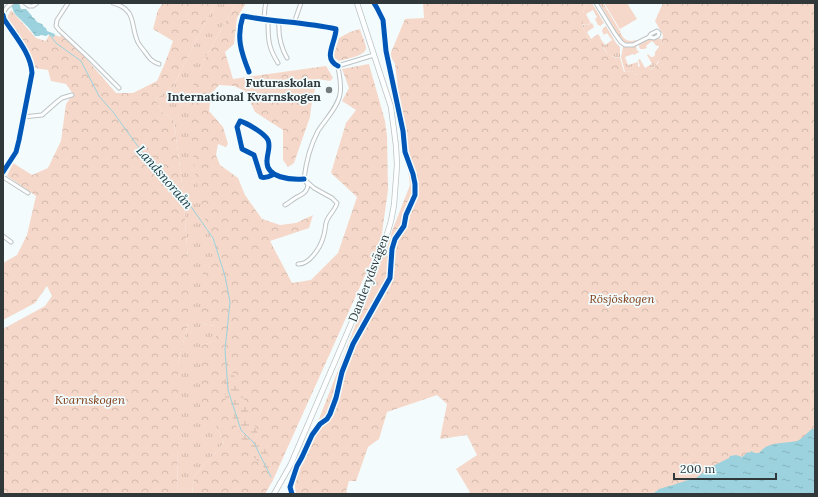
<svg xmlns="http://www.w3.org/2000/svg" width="818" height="497" viewBox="0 0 818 497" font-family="Lora,serif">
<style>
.grass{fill:url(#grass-tufts)}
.forest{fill:url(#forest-crowns)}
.wetland{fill:url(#wetland-marsh)}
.garden{fill:#f5d8c9}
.water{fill:url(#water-ripples)}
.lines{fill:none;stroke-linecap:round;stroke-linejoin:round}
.stream{stroke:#9bd2dd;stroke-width:1}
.street-casing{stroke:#bdc3c4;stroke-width:5}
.secondary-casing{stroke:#bdc3c4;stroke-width:6}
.street{stroke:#fdfeff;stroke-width:3}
.secondary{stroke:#fdfeff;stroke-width:4.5}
.cycleway-casing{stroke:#f1fdff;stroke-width:8}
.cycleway{stroke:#0057b8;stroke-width:5}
.poi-dot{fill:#757c7e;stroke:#f1fdff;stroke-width:1.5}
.labels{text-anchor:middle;stroke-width:3.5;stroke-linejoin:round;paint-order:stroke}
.poi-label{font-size:12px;font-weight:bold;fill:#31383a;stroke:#f1fdff;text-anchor:end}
.street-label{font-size:12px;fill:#31383a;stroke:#f1fdff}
.park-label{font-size:12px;font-style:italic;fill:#833d17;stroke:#f1fdff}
.water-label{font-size:13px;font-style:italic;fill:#12373e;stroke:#f1fdff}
</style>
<defs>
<pattern id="grass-tufts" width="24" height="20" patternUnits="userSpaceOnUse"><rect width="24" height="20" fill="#f5d8c9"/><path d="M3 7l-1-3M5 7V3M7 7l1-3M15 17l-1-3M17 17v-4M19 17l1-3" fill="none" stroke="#d2baad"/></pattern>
<pattern id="forest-crowns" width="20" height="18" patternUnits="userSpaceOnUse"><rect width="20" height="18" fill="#f5d8c9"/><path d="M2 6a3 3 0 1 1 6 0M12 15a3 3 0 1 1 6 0" fill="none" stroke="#d2baad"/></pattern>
<pattern id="wetland-marsh" width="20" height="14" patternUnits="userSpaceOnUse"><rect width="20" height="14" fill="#f5d8c9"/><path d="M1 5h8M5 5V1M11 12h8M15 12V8" fill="none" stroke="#d2baad"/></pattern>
<pattern id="water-ripples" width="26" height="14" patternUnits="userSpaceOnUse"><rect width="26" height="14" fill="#9bd2dd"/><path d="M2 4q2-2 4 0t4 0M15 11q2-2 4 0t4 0" fill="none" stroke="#86b5be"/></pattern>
</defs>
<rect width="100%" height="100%" fill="#f4fbfc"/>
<!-- grass -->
<path class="grass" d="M215,3h21l-31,55 -16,40 17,127 15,34 -20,65 15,2v15l-16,4 15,79 9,19 -30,33 -2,18h-15l1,-44v-86l10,-41v-62l-5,-70 -9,-70 -12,-9 -7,-13 18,-12z
M586,3h6l12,20 -3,2v1l-3,-1 -3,-6 2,-2 -4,-7 -7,4 4,8 1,1 -4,2 -4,-1v1h5l4,-2 2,4 -7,5 4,7 7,-5 3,4h-1l5,7 7,-5 -5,-7 -3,2 -2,-4 1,-3 3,-2 10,17 4,4v11l-9,-2 -3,-2 -4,-6 -15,-8 -7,-14 1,-3v-10z
M598,3h5l17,28c2,7 7,12 16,9l1,1c-13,7 -18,-4 -24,-13v-2l-12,-20z
M650,38l12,1c-1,10 -1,25 -11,30 -4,3 -10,3 -15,6l-4,-4 -7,1 -4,-15 2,-10h10l3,-1 1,5h2v1l-5,3 -1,-1 -8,3 3,8 10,-3v4l1,1 1,-1 -2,-6 2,-1 5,9 7,-4 -5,-9 1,-1 3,3h2l2,-2v-3l4,-5 -1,-2 -1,1 -5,-5 -6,5 1,2 -3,1h-4l-2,-6z"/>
<!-- forest -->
<path class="forest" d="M163,3h52l-42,84 -18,12 7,13 12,9 9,70 5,70v62l-10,41v86l-1,44h-174v-165l42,-23 7,-10 -5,-10 -12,17 -32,17v-57l14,-8 10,-20 9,-39 -29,-20 6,-13 19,12 16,-7 13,-27 5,-37 7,-10 -7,-10 -15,-3 -3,-11 -14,-2 -6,-18 -22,-31 5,-9 25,28 10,3 4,-8 10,4 1,-3 16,14 39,45h17l24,-12 8,-18 8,-22 -20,-12 5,-19z
M236,3h10l-9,15 -3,26 -9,8 8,27 93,-13 7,12 -3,3 -12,-2 -6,21 -2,17 -6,17 -10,29 -6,4 -5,-7v-30l-28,-18 -10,-21 -11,-5 -15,-1 -8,9 -2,17 14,16 5,17 -2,3 -8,-3 -2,11 4,10 18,13 7,17 17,24 18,6 16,-2 17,-8 -4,13 -39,13 22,42 19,-3 27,-27 19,-56 -26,-24 15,-50 10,-13 -14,-9 7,-13 -7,-19 27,-5 16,57 2,15 1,54 -7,50 -108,240 -8,14h-73l2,-18 30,-33 -9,-19 -15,-4v-75l16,-4v-15l-15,-2 2,-53 18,-12 -15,-34 -11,-52 -7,-75 17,-40z
M423,3h163l-3,10v10l-1,3 7,14c3,1 6,1 9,3 10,8 8,14 22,15l4,14 8,-1 4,4 6,-3 10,-3 6,-6 5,-28 -8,-14 8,-18h152v491h-349l4,-2 -14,-23 21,-14 -10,-20 -27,4 7,-35 -10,-9 -50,17 -8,27 -11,8 -12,34h-7l-3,11 6,2h-56l-2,-14 5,-11 13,-32 98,-252 -15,-121 -5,-9 15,-36 19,-1z
M360,29c1,5 6,14 6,19 0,8 -21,11 -27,13l-6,-4 6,-19 11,-6z"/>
<!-- wetland -->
<path class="wetland" d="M226,372h6l6,11 10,28 26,58 -5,4 -23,-24 -13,-30 -7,-18 -2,-16z"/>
<!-- garden -->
<path class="garden" d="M604,3h23l10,16 -17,10z"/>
<!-- water -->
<path class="water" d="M16,3h3l2,6h5l6,7v1l2,1 3,4 5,2 2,3 2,1 1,3 8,3 -1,3h-1l-4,-3 -3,2 -5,-1 -2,1h-4c-5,-8 -13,-15 -20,-22 -2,-2 -2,-6 -4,-8z
M812,429h3v65h-162l6,-5 14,-4 18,-6h4l14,-11 20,-10 1,-2 6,-1 6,2 6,-5 2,1 1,-2 4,2h4c9,-12 25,-9 38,-12 5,-2 10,-8 15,-12z"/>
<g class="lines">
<!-- stream -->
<path class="stream" d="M49,34l7,9 25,18 18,35 14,16 35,48 21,24 16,14 28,40 12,38 5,26 -5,48 3,40 13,40 13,13 17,34"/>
<!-- street casing -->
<g class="street-casing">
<path id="street" d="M25,3l4,3h4l4,-3
M68,3l-11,17 -1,6 3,4 31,29 29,29
M113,3c6,2 12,4 16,10 5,8 4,18 8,27 1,4 5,8 8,12 4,6 7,10 14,12
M596,3l19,31 6,8 4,3h8l16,-8 2,-3 6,-3 2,2 -1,3 -4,2 -5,-1
M3,13l4,-6 5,-4
M3,15l1,4c10,16 27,34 28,54l-13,67 -3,12 -13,20
M264,19l1,-12 1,-4
M268,20c0,19 0,27 10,43
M279,21c-1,14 1,25 8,37
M294,23l7,-20
M249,72c-8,-20 -13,-35 -6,-56 30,6 62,6 93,13 0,13 -14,30 2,37
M23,117l19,-2 16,-14 4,-3 10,-3
M274,174c-4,2 -8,5 -13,3l-7,-22 -12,-6 -4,-18 -1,-4 3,-6c7,2 24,12 28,19 3,7 -1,13 -1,21 -1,17 24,19 37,18
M3,177l25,16
M304,179c2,-17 6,-33 14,-48 7,-11 20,-24 22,-37 2,-9 -1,-19 -2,-28l36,-11
M285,205c4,-2 8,-6 12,-8 6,-3 10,-5 11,-12l-2,-3
M3,236l8,6
M298,264c11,1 22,-16 25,-26 2,-5 2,-10 3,-15 2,-8 9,-12 11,-20l-5,-5 -18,-10 -10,-9"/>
</g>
<!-- secondary casing -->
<g class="secondary-casing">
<path id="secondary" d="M274,494l17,-30 78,-182 15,-38 7,-23 3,-16 3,-40 -1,-19 -5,-39 -34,-104"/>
</g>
<!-- street -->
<use href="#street" class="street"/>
<!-- secondary -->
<use href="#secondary" class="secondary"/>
<!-- cycleway casing -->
<g class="cycleway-casing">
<path id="cycleway" d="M3,15l1,4c10,16 27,34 28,54l-13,67 -3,12 -13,20
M249,72c-8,-20 -13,-35 -6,-56 30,6 62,6 93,13 0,13 -14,30 2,37
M274,174c-4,2 -8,5 -13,3l-7,-22 -12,-6 -4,-18 -1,-4 3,-6c7,2 24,12 28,19 3,7 -1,13 -1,21 -1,17 24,19 37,18
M292,494l-2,-7 7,-21 5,-9 10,-22 8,-11 7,-5 3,-5 6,-16 6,-26 11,-28 37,-66 2,-29 3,-10 9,-13 2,-11 9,-20v-11l-2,-10 -8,-22 -2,-21 -17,-80 -3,-31 -6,-12 -3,-5"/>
</g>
<!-- cycleway -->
<use href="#cycleway" class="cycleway"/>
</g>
<!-- markers -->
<circle class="poi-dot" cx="329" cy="90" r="4"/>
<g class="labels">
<!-- poi labels -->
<g class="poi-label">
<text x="321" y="87">Futuraskolan<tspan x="321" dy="14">International Kvarnskogen</tspan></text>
</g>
<!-- street labels -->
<g class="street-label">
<text transform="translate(369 278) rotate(-69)" y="4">Danderydsvägen</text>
</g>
<!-- park labels -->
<g class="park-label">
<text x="622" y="303">Rösjöskogen</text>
<text x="90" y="404">Kvarnskogen</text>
</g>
<!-- water labels -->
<g class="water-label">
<text transform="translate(165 177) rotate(49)" y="5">Landsnoraån</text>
</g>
</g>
<!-- border -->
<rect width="818" height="497" fill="none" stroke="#31383a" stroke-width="8"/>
<!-- scale -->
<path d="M674 473v6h102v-6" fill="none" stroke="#31383a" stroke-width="2"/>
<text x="680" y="473" font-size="12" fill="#31383a" stroke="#f1fdff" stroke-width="3" paint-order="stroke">200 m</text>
</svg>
